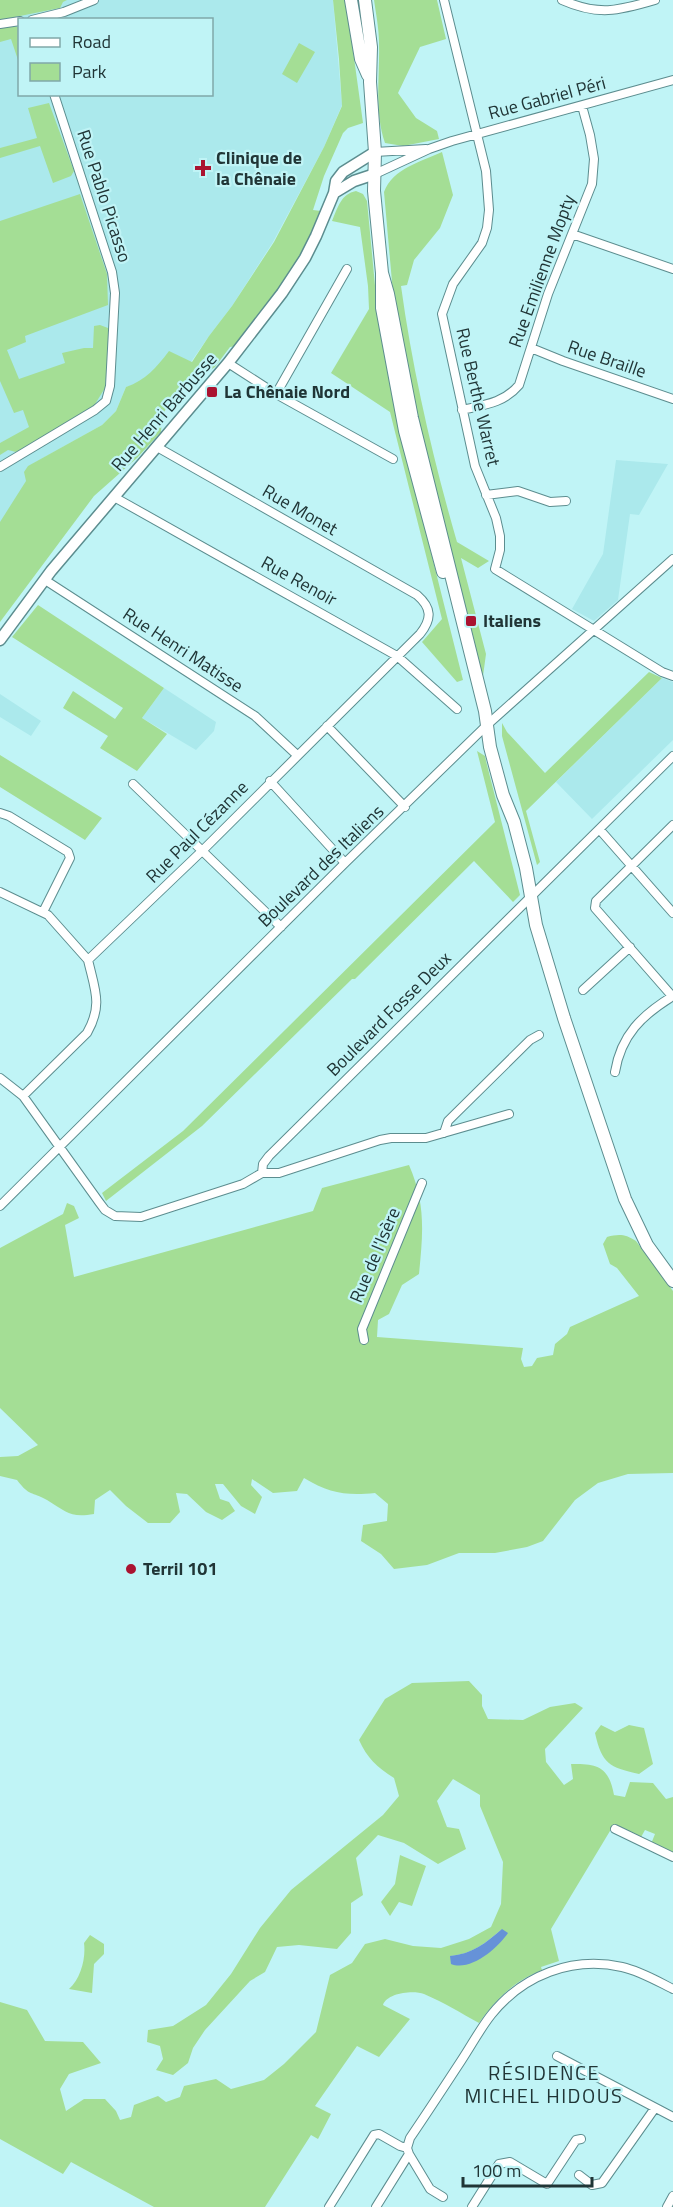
<svg xmlns="http://www.w3.org/2000/svg" width="673" height="2207" viewBox="0 0 673 2207" font-family="'Titillium Web',sans-serif">
<style>
.built{fill:#abe9ec;fill-rule:evenodd}
.green{fill:#a4de95;fill-rule:evenodd}
.water{fill:#6692d8}
.lines{fill:none;stroke-linecap:round;stroke-linejoin:round}
.minor-casing{stroke:#5c8d8f;stroke-width:10}
.tertiary-casing{stroke:#5c8d8f;stroke-width:13}
.secondary-casing{stroke:#5c8d8f;stroke-width:14}
.minor{stroke:#fff;stroke-width:8}
.tertiary{stroke:#fff;stroke-width:10}
.secondary{stroke:#fff;stroke-width:12}
.poi-dot{fill:#aa1330;stroke:#c0f4f6;stroke-width:2}
.labels{text-anchor:middle;stroke-width:4.5;stroke-linejoin:round;paint-order:stroke}
.street-label{font-size:18px;fill:#203536;stroke:#c0f4f6}
.poi-label{font-size:18px;font-weight:bold;fill:#203536;stroke:#c0f4f6;text-anchor:start}
.neighbourhood-label{font-size:20px;letter-spacing:1.5px;fill:#203536;stroke:#c0f4f6}
</style>
<rect width="100%" height="100%" fill="#c0f4f6"/>
<!-- built -->
<path class="built" d="M0,0h333l9,105 -18,42 -51,95 -41,64 -23,30 -18,26 -22,-10 -16,20 -17,12 -10,3 -10,24 -14,14 -68,38 -34,80zM20,20h192v74h-192z
M616,460l52,4 -29,51 -9,-1 -12,86 -24,21 -22,-12 31,-55z
M662,678l11,4v58l-81,79 -36,-37z
M164,688l52,34 -2,9 -18,19 -54,-32z
M0,694l41,27 -10,15 -31,-19z"/>
<!-- green -->
<path class="green" d="M0,0h67l-4,2 -3,6 -60,12z
M333,0h13l17,123 -15,5 -5,5 -19,43 -11,34 8,1c-18,52 -52,92 -85,135l-6,1 -15,20 -43,29 -10,21 -1,15 -24,26 -43,38 -94,126v-100l26,-41 -2,-9 4,-6 74,-41 14,-14 10,-24c20,-7 30,-19 43,-36l23,11 17,-26 23,-30 42,-64 50,-95 18,-41 -3,-47z
M374,0h63l9,39 -26,8 -22,46 18,25 21,13 2,8 -36,7 -18,-3c-11,-31 -5,-69 -6,-100 0,-14 -3,-29 -5,-43z
M12,26l7,1v36l-8,-24 -11,3v-14z
M299,43l16,9 -18,31 -15,-9z
M49,103l25,68 -3,5 -18,7 -13,-37 -40,12v-10l37,-10 -9,-30z
M442,152l11,43 -13,33 -26,32 -7,25 -6,1c12,87 32,173 56,256l32,19 -11,7 -17,-10 25,96 -3,22 -59,-229 -31,-154 -9,-101c9,-24 37,-30 58,-40z
M356,191l7,3 4,7 9,95 30,157 57,227 -6,2 -35,-40 20,-23 -52,-207 -59,-39 38,-64 -1,-23 -8,-59 -28,-6c6,-14 9,-27 24,-30z
M80,194l27,80 1,31 -83,31 1,6 -19,8 12,29 46,-16 -3,-10 22,-5h9l1,-22 6,-1 8,3 2,8 -5,52 -13,21 -76,43 -8,-2 -8,5v-12l29,-16 -6,-17 -9,3 -14,-32v-160z
M38,605l126,83 -22,30 25,16 -30,37 -37,-23 8,-12 -45,-28 10,-17 42,28 8,-11 -111,-71z
M649,672l13,6 -136,133 14,51 -3,3 -35,-129v-13l5,9 38,41z
M477,751l8,5 1,5 34,134 -7,7 -39,-41 -119,118h-3l-150,147 -96,75 -4,-8 81,-62 312,-309z
M0,755l102,63 -17,22 -85,-53z
M409,1165c17,39 14,68 10,109l-17,11 -13,29 -11,6 -1,17 146,11 -2,11 3,8 8,-1 5,-8 16,-3 2,-11 12,-10 3,-7 69,-31 -22,-28 -7,-4 -7,-20 4,-7c12,-3 18,-3 29,4l37,50v182l-45,1 -30,9 -23,17 -32,41 -16,6 -32,6h-36l-32,12 -33,4 -13,-15 -20,-13 2,-16 24,-4 1,-17 -13,-11c-29,3 -46,0 -71,-15l-7,13 -24,2 -21,-14 -1,6 11,12 -7,17 -14,-8 -18,-22h-8l5,15 9,3 6,9 -13,9 -16,-8 -19,-18 -11,-1 4,19 -10,11h-22l-22,-17 -16,-16 -15,10 -1,14c-24,4 -27,-2 -47,-14 -16,-9 -17,-3 -30,-20l-17,-4v-19l18,-1 20,-11 -38,-37v-160l63,-34 4,-11 7,3 5,12 -14,7 9,52 239,-66 9,-23z
M469,1681l13,14v11l6,13 35,1 27,-13 25,-4 8,5 -38,41 1,13 18,23 9,-6 -2,-15c28,-1 38,4 43,31l11,2 5,-15 23,1 13,16 7,-2v57l-22,-10 4,-10 -10,-4 -5,9 -27,-13 -62,103 8,32 -18,6 1,3c-28,11 -46,29 -63,53 -18,-10 -36,-21 -55,-29 -11,-4 -37,-1 -41,11l27,14 -31,38 -22,-11 -42,60 16,8 -13,25 -7,-4 -46,72h-111l-83,-45 -8,12 -63,-35v-137l27,8 18,31 38,1 18,21 -32,11 -9,15 6,22 18,-12h21l11,12 4,9 11,-3 3,-12 24,-9 8,6 14,-5 4,-11 32,-7 15,10 33,-9 20,-16 32,-32 14,-57 22,-12 13,-19 20,-5 28,7 28,2 28,-9 22,-12 10,-23 2,-42 -23,-56v-11l-27,-16 -16,22 10,26 12,2 7,20 -28,15 -34,-21 -26,-8 -22,23 7,37 -12,8v30l-14,16 -38,-4 -22,2 -12,25 -15,9 -45,49 -12,18 -5,15 -15,12 -17,-5 7,-11 -3,-13 -13,-4 1,-12 25,-4 33,-21 25,-31 29,-46 31,-38 92,-75 16,-19 -5,-18c-17,-11 -27,-20 -35,-38l26,-41 27,-16zM502,1929l-29,33 -22,-6c21,-2 35,-13 51,-27z
M601,1725l14,7 14,-7 15,3 9,36 -14,10c-30,-7 -37,-10 -44,-41z
M400,1855l26,11 -14,40 -13,-4 -9,14 -9,-14 14,-18z
M90,1935l14,9v10l-10,10 -2,29 -23,-4c12,-11 17,-31 15,-46z"/>
<!-- water -->
<path class="water" d="M502,1929l6,4c-10,15 -38,39 -57,31l-1,-8c22,-2 36,-13 52,-27z"/>
<g class="lines">
<!-- minor casing -->
<g class="minor-casing">
<path id="minor" d="M444,0l42,171 3,39 -2,18 -5,15 -29,41 -11,30 33,152 21,52 4,18v14l-5,19 167,103 11,4
M562,0c36,16 56,11 93,0
M32,20l32,-8 30,-12
M0,24l20,-3
M375,152l51,-3
M375,174l54,-25 23,-8 221,-61
M572,234l101,35
M531,348l32,13 110,38
M228,363l48,31 117,65
M276,394l71,-125
M462,410c22,-5 42,-7 57,-25l29,-91 44,-110 2,-25 -4,-24 -8,-29
M0,467l95,-57 11,-9 4,-15 5,-93 -3,-21 -58,-178
M486,495l32,-4 32,11 16,-1
M114,497l283,159 60,53
M45,580l210,136 42,39
M327,726l78,81
M270,781l75,82
M133,784l148,143
M0,813l9,3 59,36 2,6 -27,54
M600,830l73,83
M0,892l48,23 40,45
M583,990l47,-43
M672,996l-77,-88 1,-7 77,-76
M615,1072c6,-37 27,-57 58,-76
M0,1078l23,18 76,106 6,8 10,6 26,1 102,-33 19,-11 1,-9 6,-8 404,-400
M23,1096l64,-63c16,-28 8,-43 1,-73l115,-110 217,-216c12,-15 12,-26 -3,-39l-260,-148
M444,1133l4,-12 82,-81 9,-5
M262,1173h17l101,-33 11,-2h35l83,-24
M0,1206l345,-343 142,-138 186,-166
M364,1340l-2,-11 60,-146
M615,1829l58,28
M557,2056l116,61
M409,2154l21,35 13,8
M579,2175l13,10 10,-2 53,-75
M329,2207l45,-72 5,-1 21,12 7,2 3,-10c17,-25 34,-51 51,-77 10,-15 19,-32 30,-46 32,-40 81,-59 131,-48 18,4 35,14 51,22
M376,2207l33,-53 -2,-6
M472,2207l27,-43 11,-2 37,22 29,-44 5,-1
M667,2207l6,-11"/>
</g>
<!-- tertiary casing -->
<g class="tertiary-casing">
<path id="tertiary" d="M334,193l20,-12 21,-7
M0,640l51,-69 177,-208 54,-70 23,-35 11,-22 18,-43 2,-12 7,-9 32,-20"/>
</g>
<!-- secondary casing -->
<g class="secondary-casing">
<path id="secondary" d="M351,0l10,59 7,16
M365,0l6,47 -1,35 5,70 -1,39 8,82v35l23,123 38,141
M382,273l6,21 24,124 73,293 5,36 13,48 11,27 12,46 10,57 28,93 61,181 22,46 26,36"/>
</g>
<!-- minor -->
<use href="#minor" class="minor"/>
<!-- tertiary -->
<use href="#tertiary" class="tertiary"/>
<!-- secondary -->
<use href="#secondary" class="secondary"/>
</g>
<!-- markers -->
<g class="poi-dot">
<path d="M200 159h6v6h6v6h-6v6h-6v-6h-6v-6h6z"/>
<rect x="206" y="386" width="12" height="12" rx="3"/>
<rect x="465" y="615" width="12" height="12" rx="3"/>
<circle cx="131" cy="1569" r="6"/>
</g>
<g class="labels">
<!-- street labels -->
<g class="street-label">
<text transform="translate(547 98) rotate(-15)" y="6">Rue Gabriel Péri</text>
<text transform="translate(104 196) rotate(72)" y="6">Rue Pablo Picasso</text>
<text transform="translate(542 271) rotate(-70)" y="6">Rue Emilienne Mopty</text>
<text transform="translate(607 359) rotate(19)" y="6">Rue Braille</text>
<text transform="translate(478 397) rotate(77)" y="6">Rue Berthe Warret</text>
<text transform="translate(164 412) rotate(-49)" y="6">Rue Henri Barbusse</text>
<text transform="translate(300 510) rotate(30)" y="6">Rue Monet</text>
<text transform="translate(299 581) rotate(29)" y="6">Rue Renoir</text>
<text transform="translate(183 650) rotate(33)" y="6">Rue Henri Matisse</text>
<text transform="translate(197 832) rotate(-45)" y="6">Rue Paul Cézanne</text>
<text transform="translate(321 866) rotate(-44)" y="6">Boulevard des Italiens</text>
<text transform="translate(389 1014) rotate(-45)" y="6">Boulevard Fosse Deux</text>
<text transform="translate(375 1255) rotate(-67)" y="6">Rue de l'Isère</text>
</g>
<!-- poi labels -->
<g class="poi-label">
<text x="216" y="164">Clinique de<tspan x="216" dy="21">la Chênaie</tspan></text>
<text x="224" y="398">La Chênaie Nord</text>
<text x="483" y="627">Italiens</text>
<text x="143" y="1575">Terril 101</text>
</g>
<!-- neighbourhood labels -->
<g class="neighbourhood-label">
<text x="544" y="2080">RÉSIDENCE<tspan x="544" dy="23">MICHEL HIDOUS</tspan></text>
</g>
</g>
<!-- legend -->
<rect x="18" y="18" width="195" height="78" fill="#c0f4f6" stroke="#80a8a9" stroke-width="1.5"/>
<rect x="30" y="38" width="30" height="9" fill="#ffffff" stroke="#80a8a9" stroke-width="1.5"/>
<text x="72" y="48" font-size="18" fill="#203536">Road</text>
<rect x="30" y="63" width="30" height="18" fill="#a4de95" stroke="#80a8a9" stroke-width="1.5"/>
<text x="72" y="78" font-size="18" fill="#203536">Park</text>
<!-- scale -->
<path d="M463 2177v9h129v-9" fill="none" stroke="#203536" stroke-width="3"/>
<text x="472" y="2177" font-size="18" fill="#203536" stroke="#c0f4f6" stroke-width="4.5" paint-order="stroke">100 m</text>
</svg>
